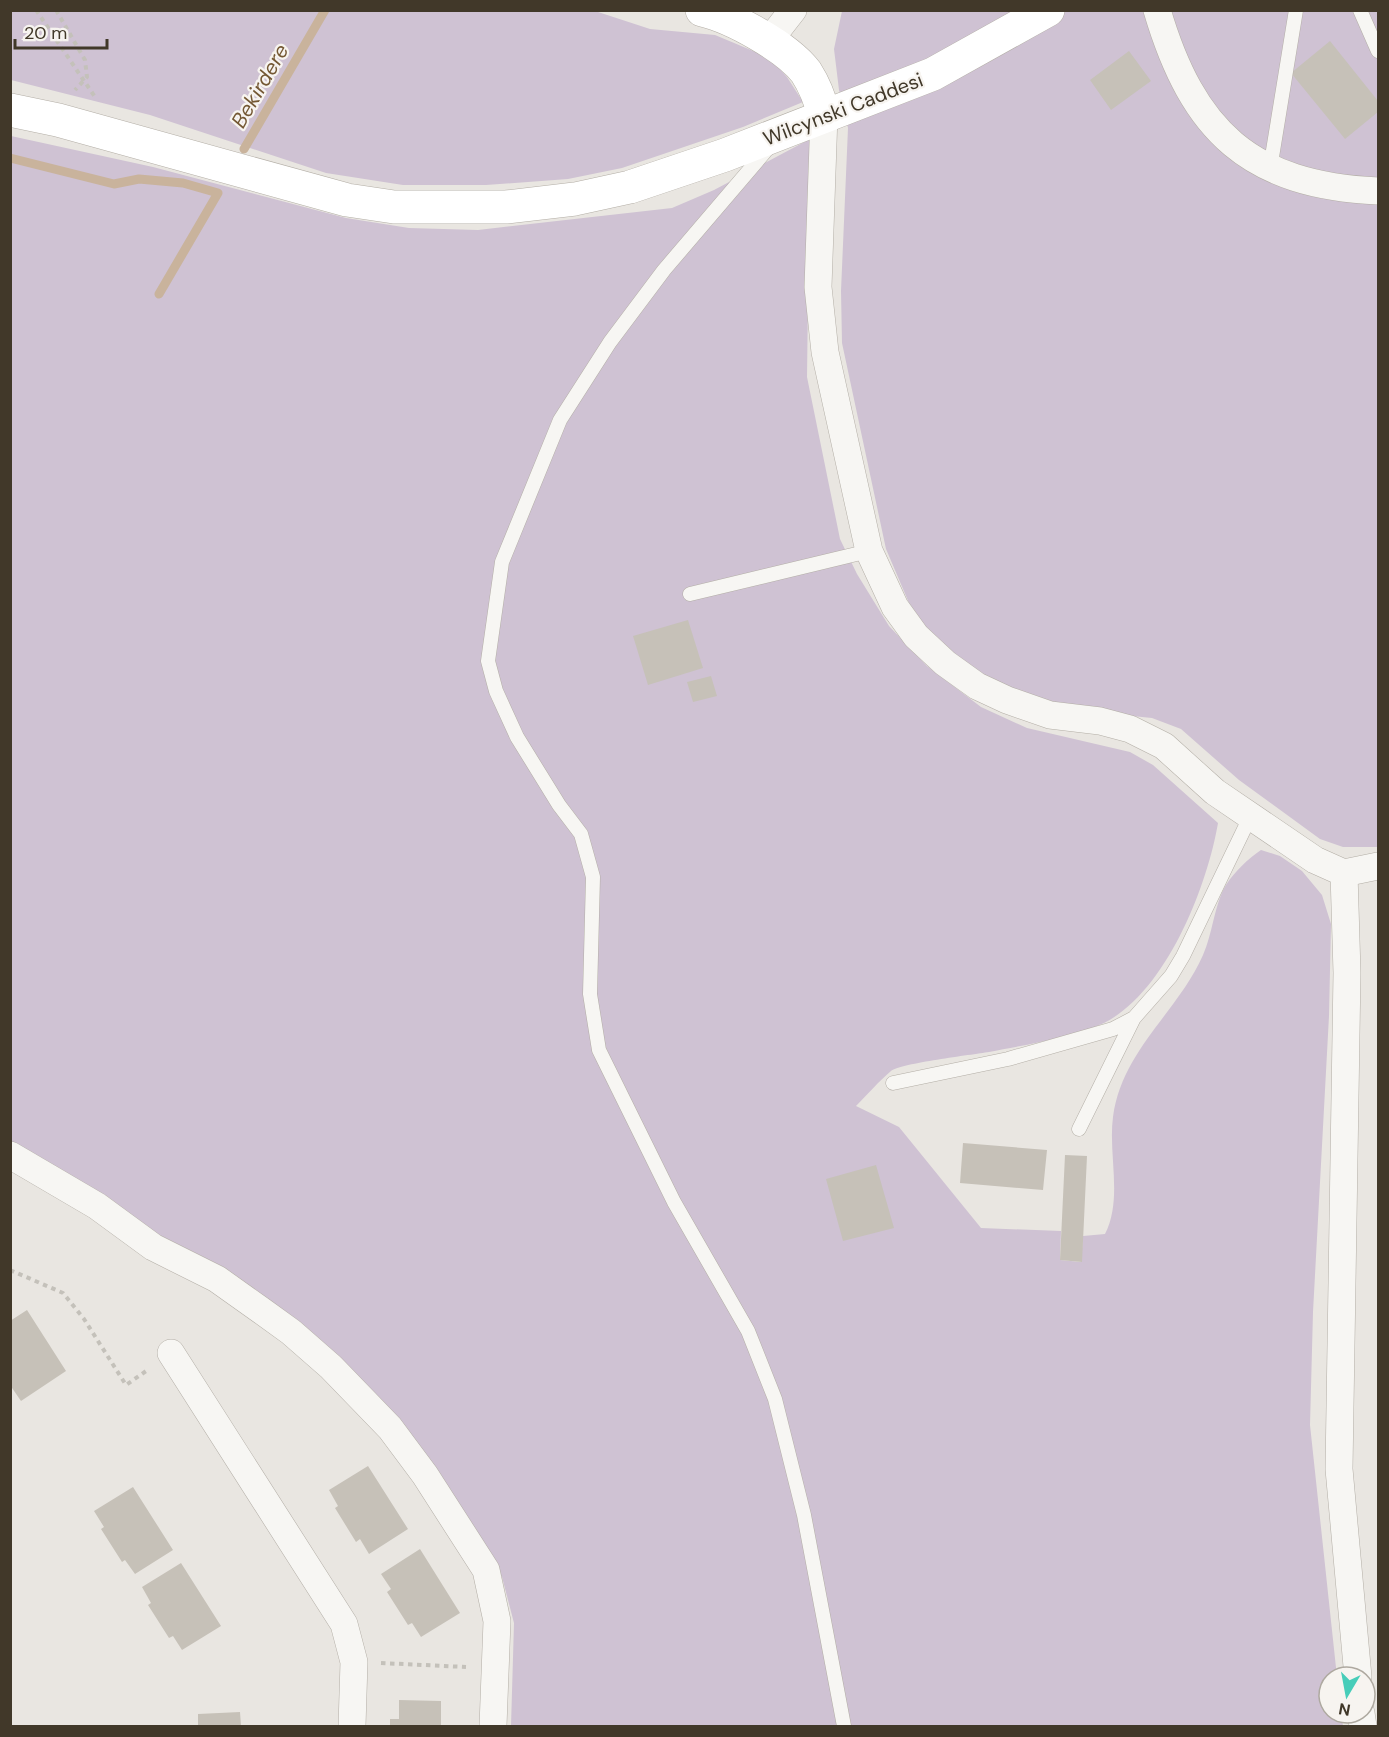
<svg xmlns="http://www.w3.org/2000/svg" width="1389" height="1737" viewBox="0 0 1389 1737" font-family="'DM Sans',sans-serif">
<style>
.green{fill:#cfc2d3}
.lines{fill:none;stroke-linecap:round;stroke-linejoin:round}
.stream{stroke:#c9b39c;stroke-width:9}
.building{fill:#c6c1b8}
.lane-casing{stroke:#b3aea6;stroke-width:15}
.street-casing{stroke:#b3aea6;stroke-width:28}
.secondary-casing{stroke:#b3aea6;stroke-width:34}
.path{stroke:#c4c1ba;stroke-width:4;stroke-dasharray:4.5 4.5;stroke-linecap:butt}
.lane{stroke:#f7f6f3;stroke-width:14}
.street{stroke:#f7f6f3;stroke-width:27}
.secondary{stroke:#fff;stroke-width:33}
.labels{text-anchor:middle;stroke-width:4.5;stroke-linejoin:round;paint-order:stroke}
.street-label{font-size:20px;fill:#413829;stroke:#f7f4f0}
.water-label{font-size:21px;font-style:italic;fill:#745834;stroke:#f7f4f0}
</style>
<rect width="100%" height="100%" fill="#e9e6e1"/>
<!-- green -->
<path class="green" d="M10,11h585l55,18 65,6 55,23 17,19 16,25 -60,25 -121,41 -54,11 -82,6h-83l-77,-12 -176,-58 -139,-35z
M842,11h536v836h-35l-23,-8 -81,-59 -58,-51 -29,-11 -50,-5 -76,-15 -51,-25 -42,-36 -24,-34 -23,-54 -44,-206 -1,-52 7,-163 -9,-38 -5,-41z
M11,136l142,31 193,51 63,10 69,2 194,-22 42,-18 96,-51 -3,238 33,162 17,35 32,52 38,40 54,41 46,21 103,24 23,13 65,58c-11,64 -52,169 -114,200 -32,15 -80,22 -115,29 -18,3 -87,11 -98,19 -12,10 -24,24 -35,35l43,21 82,101 80,3 -1,29 21,2 2,-26 22,-2c18,-35 3,-79 8,-117 9,-67 65,-105 90,-162 10,-22 11,-50 23,-70 9,-14 22,-26 35,-35l19,6 22,15 20,24 9,29 -2,92 -16,296 -3,113 27,252h-8v36h12l2,13h-832l3,-103 -12,-46 -73,-118 -108,-115 -310,-198z"/>
<g class="lines">
<!-- stream -->
<path class="stream" d="M244,149l81,-139
M10,158l104,26 25,-5 44,4 35,10 -59,101"/>
</g>
<!-- building -->
<path class="building" d="M1330,41l48,60v11l-33,27 -54,-66z
M1129,51l22,30 -40,29 -21,-30z
M688,620l15,48 -55,17 -15,-49z
M711,676l6,20 -24,6 -6,-20z
M963,1143l84,7 -4,40 -83,-7z
M1065,1155l22,1 -5,106 -22,-2z
M876,1165l18,63 -51,13 -17,-62z
M27,1310l39,61 -45,30 -11,-16v-64z
M368,1466l40,63 -39,25 -9,-15 -4,3 -21,-34 3,-2 -9,-16z
M133,1487l40,63 -38,24 -10,-14 -3,2 -21,-33 3,-2 -10,-16z
M420,1549l40,64 -39,24 -9,-14 -4,2 -21,-33 4,-3 -10,-15z
M181,1563l40,63 -39,24 -9,-14 -4,2 -21,-33 3,-2 -9,-16z
M399,1700l42,1v25h-51v-7h9z
M240,1712l1,14h-43v-12z"/>
<g class="lines">
<!-- lane casing -->
<g class="lane-casing">
<path id="lane" d="M1360,10l18,41
M769,147l-105,123 -54,72 -50,78 -58,142 -14,99 8,30 21,46 42,68 22,29 12,43 -3,117 9,56 75,152 74,129 27,68 29,116 40,211
M1270,169l26,-159
M690,594l179,-43
M893,1083l115,-24 105,-30 21,-11 37,-42 12,-20 67,-139
M1079,1129l55,-111"/>
</g>
<!-- street casing -->
<g class="street-casing">
<path id="street" d="M1157,10c36,122 93,175 221,181
M768,42l25,-32
M824,115l-6,172 7,65 44,199 26,56 21,29 29,27 32,23 30,14 43,15 50,6 30,8 34,17 51,46 100,68 29,13 34,-7
M1344,873l3,100 -8,496 19,208
M10,1155l87,51 56,41 64,32 45,32 29,21 40,35 59,61 35,47 61,95 11,51 -4,105
M171,1353l173,271 10,38 -2,64
M1361,1713l2,13"/>
</g>
<!-- secondary casing -->
<g class="secondary-casing">
<path id="secondary" d="M702,10c30,7 85,37 104,62 9,14 14,27 18,43
M10,110l48,10 289,80 47,7h112l69,-8 55,-12 95,-32 208,-81 115,-64"/>
</g>
<!-- path -->
<path class="path" d="M36,10l59,87
M56,10l29,50 2,17 -12,13
M10,1270l53,23 21,26 42,66 23,-16
M381,1663l85,4"/>
<!-- lane -->
<use href="#lane" class="lane"/>
<!-- street -->
<use href="#street" class="street"/>
<!-- secondary -->
<use href="#secondary" class="secondary"/>
</g>
<g class="labels">
<!-- street labels -->
<g class="street-label">
<text transform="translate(843 109) rotate(-21)" y="7">Wilcynski Caddesi</text>
</g>
<!-- water labels -->
<g class="water-label">
<text transform="translate(260 86) rotate(-60)" y="7">Bekirdere</text>
</g>
</g>
<!-- border -->
<rect width="1389" height="1737" fill="none" stroke="#413829" stroke-width="24"/>
<!-- north arrow -->
<g transform="translate(1347 1695) rotate(190)"><circle r="28" fill="#f7f4f0" stroke="#aea9a0" stroke-width="1.5"/>
<path d="M0-4.5L10 22L0 15L-10 22Z" fill="#47cdb9"/>
<text y="-9" font-size="16" font-weight="bold" text-anchor="middle" fill="#413829">N</text>
</g>
<!-- scale -->
<path d="M15 39v9h92v-9" fill="none" stroke="#413829" stroke-width="3"/>
<text x="24" y="39" font-size="18" fill="#413829" stroke="#f7f4f0" stroke-width="4.5" paint-order="stroke">20 m</text>
</svg>
